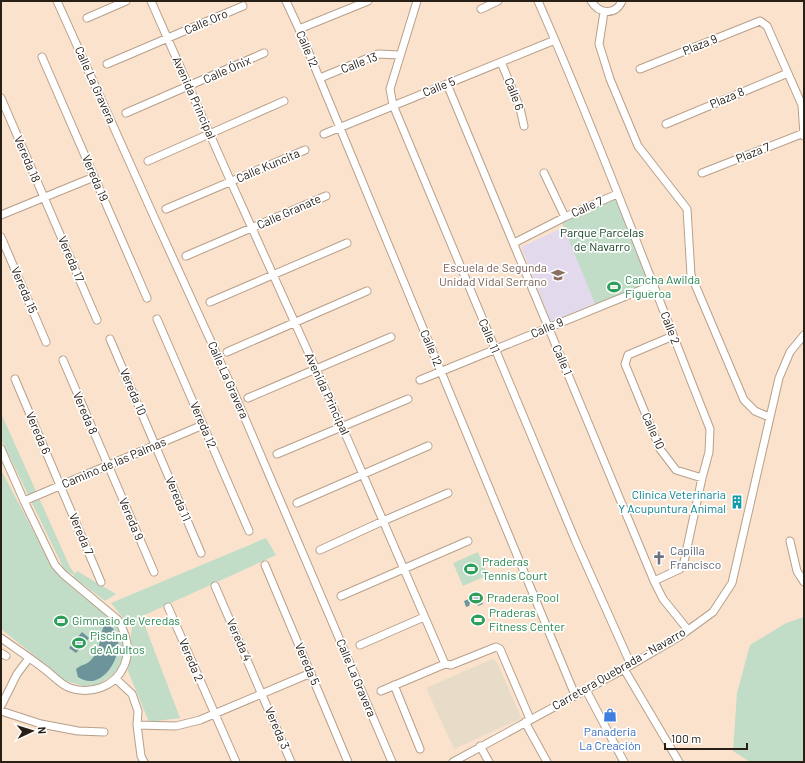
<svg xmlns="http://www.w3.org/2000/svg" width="805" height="763" viewBox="0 0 805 763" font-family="Barlow,sans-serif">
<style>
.commercial{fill:#e7dcc7}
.education{fill:#e2d9ed}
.green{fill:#c2ddc7}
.water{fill:#6e949b}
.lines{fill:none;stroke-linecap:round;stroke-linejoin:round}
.minor-casing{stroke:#b7a08b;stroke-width:9}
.minor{stroke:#fff;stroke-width:7}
.labels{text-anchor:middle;stroke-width:3.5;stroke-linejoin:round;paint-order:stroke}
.street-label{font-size:12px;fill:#282017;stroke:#fff}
.park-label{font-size:12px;fill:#0a391b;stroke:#fff}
.education-label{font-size:12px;fill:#785e54;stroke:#fff;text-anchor:end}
.leisure-label{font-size:12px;fill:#27864d;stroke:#fff;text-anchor:start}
.culture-label{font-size:12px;fill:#0d838f;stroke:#fff;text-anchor:end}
.worship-label{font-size:12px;fill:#5b616d;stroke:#fff;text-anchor:start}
.shop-label{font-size:12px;fill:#366cbe;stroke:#fff}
</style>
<rect width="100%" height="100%" fill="#fbe2cc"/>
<!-- commercial -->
<path class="commercial" d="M492,659l5,3 24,55 -1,2 -66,30 -28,-61z"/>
<!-- education -->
<path class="education" d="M564,227l32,76 -45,19 -30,-75z"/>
<!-- green -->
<path class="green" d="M615,198l3,2 31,82 -1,2 -52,22 -34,-83z
M1,413l69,154 5,7 2,-3 39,23 -11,7 -32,-24 1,-2 -9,-4 -64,-132z
M1,470l53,100 17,17 43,33 8,13 2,14 -2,13 -5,10 -7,7 -13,8 -14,1 -23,-7 -20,-19 -39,-31z
M266,538l10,17 -149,68 -16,-20z
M478,552l10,23 -25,11 -10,-23z
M804,617v145h-54l-17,-11 4,-58 13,-48 36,-22z
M142,618l38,100 -31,4 -21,-51 4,-47z"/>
<!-- water -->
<path class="water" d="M479,595l4,9 -5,2 -1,-3h-7l-1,3 -3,1 -2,-6z
M108,625c26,13 -2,72 -30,52l-2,-8c6,-5 10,-4 14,-8 12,-11 8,-22 14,-35z
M82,632l7,6 -13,15 -7,-5z"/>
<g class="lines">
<!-- minor casing -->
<g class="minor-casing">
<path id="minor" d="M57,1l98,218 74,162 163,381
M151,1l80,181 117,258 97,224 6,1 45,-18 4,2 30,70
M286,1l13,28 276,666
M417,1l-27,88 3,16 183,437 55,123
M538,1c62,141 115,285 172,428l-1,23 -7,26 -18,84 -4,7 -26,12
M591,1c8,13 24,15 31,0
M481,9l17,-8
M604,12l-5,32 11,35 28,67 49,63 4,66 53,125 11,11 14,6
M87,18l39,-17
M299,29l69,-28
M42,57l105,241
M501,62l19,46 4,18
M107,64l136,-58
M640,69l120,-48 7,5 35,79 2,31
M320,78l58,-24 22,1
M447,84l207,497 9,18 25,31
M1,98l96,222
M126,113l138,-60
M666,124l122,-51
M324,134l231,-94
M148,161l136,-60
M544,173l21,44
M702,173l102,-40
M166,209l139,-59
M1,215l93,-38
M1,237l45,105
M514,243l51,-26 52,-23
M186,256l140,-60
M210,302l137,-59
M157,319l92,212
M673,336l-45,19 -3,9 35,85 16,21 26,8
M110,339l91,214
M227,352l140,-61
M63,360l91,212
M15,379l86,203
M420,380l233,-95
M248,398l143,-61
M1,449l23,52 31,64 8,9 55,46c9,15 13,30 6,46 -9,21 -34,29 -54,22 -11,-4 -18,-14 -27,-20 -14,-11 -28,-20 -42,-30
M277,454l131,-55
M24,501l179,-76
M297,503l131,-57
M790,541l7,30 7,11
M320,550l63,-29 65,-28
M265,565l83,197
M215,586l76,176
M341,596l127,-55
M168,607l68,155
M360,645l64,-28
M1,653l5,3
M624,669l55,93
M116,679l16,15 6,17 -1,14 4,31 3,6
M394,685l26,64
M586,690l38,72
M381,691l64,-27
M1,706l16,-32 12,-16
M1,711l40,13 37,7 26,1
M525,722l22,40
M137,725l39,1 24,-6 111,-47
M480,746l9,16
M453,762l171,-93 56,-33 33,-24 19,-29 47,-205 11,-26 14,-17"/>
</g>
<!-- minor -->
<use href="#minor" class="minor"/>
</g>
<!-- icons -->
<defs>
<g id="school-bare" transform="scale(1.08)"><path d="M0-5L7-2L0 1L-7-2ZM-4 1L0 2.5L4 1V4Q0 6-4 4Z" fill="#8d6e63" stroke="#fff" stroke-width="2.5" paint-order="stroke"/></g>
<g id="stadium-bare" transform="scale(1.08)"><path d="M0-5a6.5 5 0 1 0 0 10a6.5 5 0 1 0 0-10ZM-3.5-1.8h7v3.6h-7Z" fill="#2e9e5b" stroke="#fff" stroke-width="2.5" paint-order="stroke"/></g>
<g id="building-bare" transform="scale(1.08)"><path d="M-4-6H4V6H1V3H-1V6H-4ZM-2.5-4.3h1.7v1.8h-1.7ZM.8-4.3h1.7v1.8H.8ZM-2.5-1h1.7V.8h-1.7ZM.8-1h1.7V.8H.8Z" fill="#0f9aa8" stroke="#fff" stroke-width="2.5" paint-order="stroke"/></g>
<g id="church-bare" transform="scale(1.08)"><path d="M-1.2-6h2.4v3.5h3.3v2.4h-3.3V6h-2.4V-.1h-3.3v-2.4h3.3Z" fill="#6b7280" stroke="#fff" stroke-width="2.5" paint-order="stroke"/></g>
<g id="shop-bare" transform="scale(1.08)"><path d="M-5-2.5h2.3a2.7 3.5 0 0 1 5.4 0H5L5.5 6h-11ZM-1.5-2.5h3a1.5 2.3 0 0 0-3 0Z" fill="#3f7fe0" stroke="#fff" stroke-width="2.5" paint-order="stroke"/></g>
</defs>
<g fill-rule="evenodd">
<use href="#school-bare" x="558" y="275"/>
<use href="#stadium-bare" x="614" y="287"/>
<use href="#building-bare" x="737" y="502"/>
<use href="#church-bare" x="659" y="558"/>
<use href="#stadium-bare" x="471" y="569"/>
<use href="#stadium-bare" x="476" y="598"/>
<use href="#stadium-bare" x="478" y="620"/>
<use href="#stadium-bare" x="61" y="621"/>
<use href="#stadium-bare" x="79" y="643"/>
<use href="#shop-bare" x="610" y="715"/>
</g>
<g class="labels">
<!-- street labels -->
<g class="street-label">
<text transform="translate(206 22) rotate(-23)" y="4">Calle Oro</text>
<text transform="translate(700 45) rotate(-22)" y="4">Plaza 9</text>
<text transform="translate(307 49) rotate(67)" y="4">Calle 12</text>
<text transform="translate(359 63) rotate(-21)" y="4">Calle 13</text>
<text transform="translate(227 70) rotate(-24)" y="4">Calle Ónix</text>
<text transform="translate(95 85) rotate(66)" y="4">Calle La Gravera</text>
<text transform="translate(439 87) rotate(-22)" y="4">Calle 5</text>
<text transform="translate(514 94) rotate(69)" y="4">Calle 6</text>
<text transform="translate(194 98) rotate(66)" y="4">Avenida Principal</text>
<text transform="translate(727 98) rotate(-23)" y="4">Plaza 8</text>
<text transform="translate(753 153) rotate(-22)" y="4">Plaza 7</text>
<text transform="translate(27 159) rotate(67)" y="4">Vereda 18</text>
<text transform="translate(268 166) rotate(-23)" y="4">Calle Kuncita</text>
<text transform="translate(95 178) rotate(67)" y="4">Vereda 19</text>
<text transform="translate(587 207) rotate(-24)" y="4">Calle 7</text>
<text transform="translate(289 212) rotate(-24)" y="4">Calle Granate</text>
<text transform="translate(71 259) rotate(67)" y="4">Vereda 17</text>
<text transform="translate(24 290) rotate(67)" y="4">Vereda 15</text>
<text transform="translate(547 328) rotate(-23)" y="4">Calle 9</text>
<text transform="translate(670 328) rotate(69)" y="4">Calle 2</text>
<text transform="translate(489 336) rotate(67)" y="4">Calle 11</text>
<text transform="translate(431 348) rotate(67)" y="4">Calle 12</text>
<text transform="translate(562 360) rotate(67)" y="4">Calle 1</text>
<text transform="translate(228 380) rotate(66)" y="4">Calle La Gravera</text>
<text transform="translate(133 392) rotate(67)" y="4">Vereda 10</text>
<text transform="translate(327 394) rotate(65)" y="4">Avenida Principal</text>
<text transform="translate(85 413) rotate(67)" y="4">Vereda 8</text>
<text transform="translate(203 425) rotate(67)" y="4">Vereda 12</text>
<text transform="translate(653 431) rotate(66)" y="4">Calle 10</text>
<text transform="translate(38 433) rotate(67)" y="4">Vereda 6</text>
<text transform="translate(114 463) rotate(-23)" y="4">Camino de las Palmas</text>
<text transform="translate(178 499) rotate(67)" y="4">Vereda 11</text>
<text transform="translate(131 519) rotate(67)" y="4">Vereda 9</text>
<text transform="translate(81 534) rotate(67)" y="4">Vereda 7</text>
<text transform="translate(239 640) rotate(66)" y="4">Vereda 4</text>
<text transform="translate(191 660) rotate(67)" y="4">Vereda 2</text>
<text transform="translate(307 664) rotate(67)" y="4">Vereda 5</text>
<text transform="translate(619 669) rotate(-30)" y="4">Carretera Quebrada - Navarro</text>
<text transform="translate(356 678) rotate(67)" y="4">Calle La Gravera</text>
<text transform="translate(277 728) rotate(67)" y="4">Vereda 3</text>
</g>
<!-- park labels -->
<g class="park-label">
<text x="602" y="237">Parque Parcelas<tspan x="602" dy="14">de Navarro</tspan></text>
</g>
<!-- education labels -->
<g class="education-label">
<text x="547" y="272">Escuela de Segunda<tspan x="547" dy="14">Unidad Vidal Serrano</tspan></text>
</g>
<!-- leisure labels -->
<g class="leisure-label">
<text x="625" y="284">Cancha Awilda<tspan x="625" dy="14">Figueroa</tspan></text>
<text x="482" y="566">Praderas<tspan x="482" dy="14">Tennis Court</tspan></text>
<text x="487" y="602">Praderas Pool</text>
<text x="489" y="617">Praderas<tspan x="489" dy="14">Fitness Center</tspan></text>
<text x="72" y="625">Gimnasio de Veredas</text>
<text x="90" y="640">Piscina<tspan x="90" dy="14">de Adultos</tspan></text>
</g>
<!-- culture labels -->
<g class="culture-label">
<text x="726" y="499">Clinica Veterinaria<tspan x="726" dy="14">Y Acupuntura Animal</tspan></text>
</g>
<!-- worship labels -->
<g class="worship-label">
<text x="670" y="555">Capilla<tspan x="670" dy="14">Francisco</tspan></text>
</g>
<!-- shop labels -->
<g class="shop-label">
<text x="610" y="736">Panaderia<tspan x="610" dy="14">La Creación</tspan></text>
</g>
</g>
<!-- border -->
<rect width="805" height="763" fill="none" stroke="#282017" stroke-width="4"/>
<!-- north arrow -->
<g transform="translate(32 731) rotate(86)" stroke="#ffffff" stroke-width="3" paint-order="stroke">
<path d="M0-3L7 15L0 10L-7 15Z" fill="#282017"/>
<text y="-6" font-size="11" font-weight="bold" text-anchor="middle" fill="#282017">N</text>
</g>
<!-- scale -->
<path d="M665 743v6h82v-6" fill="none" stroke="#282017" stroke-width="2"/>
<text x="671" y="743" font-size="12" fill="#282017" stroke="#ffffff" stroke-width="3" paint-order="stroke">100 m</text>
</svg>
